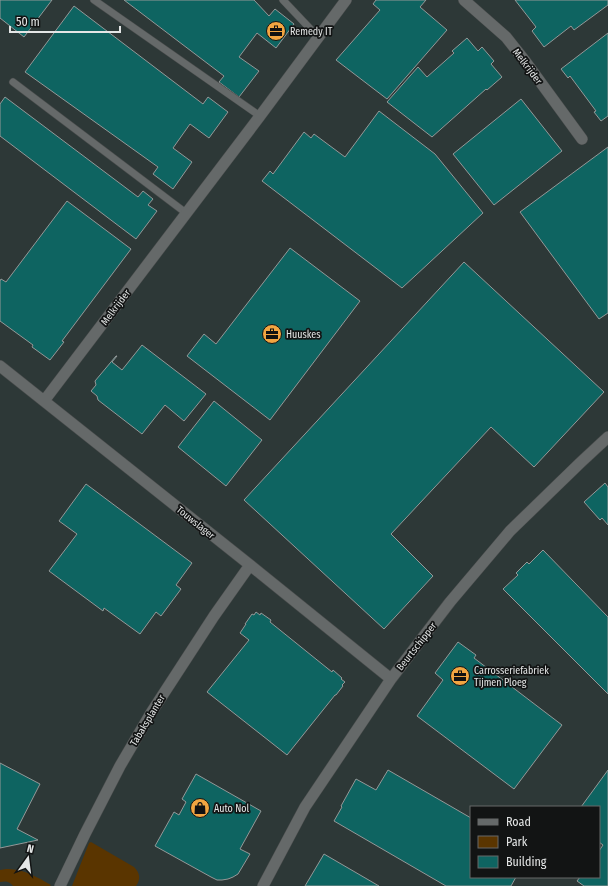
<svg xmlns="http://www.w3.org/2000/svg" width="608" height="886" viewBox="0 0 608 886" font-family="'Fira Sans Condensed',sans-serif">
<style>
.built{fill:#2d3837;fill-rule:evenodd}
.green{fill:#5a3500}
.building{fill:#0e6461;stroke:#949898}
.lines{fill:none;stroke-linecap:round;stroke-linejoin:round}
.service-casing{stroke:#484b4b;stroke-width:8}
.minor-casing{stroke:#484b4b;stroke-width:12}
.service{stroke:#656969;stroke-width:7}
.minor{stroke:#656969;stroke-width:11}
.labels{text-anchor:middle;stroke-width:3.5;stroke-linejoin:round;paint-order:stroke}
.poi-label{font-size:10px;fill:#e4e6e6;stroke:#121414;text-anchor:start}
.street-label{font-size:10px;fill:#e4e6e6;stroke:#121414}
</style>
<rect width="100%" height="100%" fill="#292c2c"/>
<!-- built -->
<path class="built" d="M0,0h608v886h-608zM471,807h128v70h-128z"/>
<!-- green -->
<path class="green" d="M91,842l43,25c6,6 7,12 2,19h-64l17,-43z
M6,869c16,-1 31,8 45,16l-1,1h-37c-4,-5 -7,-5 -13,-4v-12z"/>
<!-- building -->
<path class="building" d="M0,0h52l-28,37 -24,-19z
M124,0h130l15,16 6,-7 19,15 -18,24 -19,-15 -18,24 20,14 -20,26 -20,-15 5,-6z
M376,0h50l-6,7 27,23 -60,69 -51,-39 44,-50 -7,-6z
M515,0h93v5l-34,25 -3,-4 -27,21 -12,-16 4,-4z
M74,6l129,98 5,-7 20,15 -19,26 -19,-14 -17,24 19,14 -19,27 -20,-15 5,-7 -133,-95z
M608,33v83l-7,5 -7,-9 2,-1 -26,-35 -2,2 -7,-9z
M467,38l11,13 4,-4 12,14 -3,3 11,13 -15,13 -1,-1 -54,48 -45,-35 31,-35 9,10 27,-24 -2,-2z
M5,97l133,100 5,-6 10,8 -5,6 9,6 -21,28 -136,-103v-32z
M521,99l41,52 -68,54 -41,-51z
M379,111l56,43 48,59 -81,75 -140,-107 8,-10 3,3 31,-42 7,6 3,-4 31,23z
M608,147v166l-9,6 -79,-107z
M67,201l64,48 -69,92 2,1 -14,18 -18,-13 1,-2 -33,-24v-40l1,-2 5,3z
M290,248l70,53 -90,119 -83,-64 17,-22 12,10z
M464,262l140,130 -70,75 -43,-40 -100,107 42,42 -49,53 -140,-129z
M142,345l64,49 -22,27 -19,-16 -23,29 -44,-34 -1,-4 -6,-5 5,-6 -1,-4 21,-25h1l-5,6 10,8z
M214,401l48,39 -36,46 -48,-39z
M605,483l3,4v38l-6,-7 -2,2 -16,-18z
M86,484l106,79 -16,22 5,4 -20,27 -5,-4 -16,22 -36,-26 -1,3 -54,-40 28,-37 -18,-13z
M543,550l65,67v77l-105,-105 15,-14 -2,-2 11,-11 2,2z
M256,612l4,3 1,-2 10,7 -1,2 62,50 1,-2 9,8 -1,1 4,3 -3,3 1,1 -7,9h-1l-48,60 -80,-63 42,-52 -9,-7 6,-9h-1l7,-10 2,1z
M458,642l18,13 -2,3 88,67 -48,64 -97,-73 26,-36 -8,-7z
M0,763l40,21 -23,45 21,11 -38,8z
M388,770l83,48v59h45l-5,9h-65l-112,-65 8,-14 -1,-1 15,-27 20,11z
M608,770v116h-24l-7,-5 3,-4h19v-26l4,-6 -4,-3v-35h-18z
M196,774l65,37 -21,38 10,5 -12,20 -5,3 -5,2 -6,1h-5l-6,-3 -56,-31 19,-34 5,3 7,-13 -4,-3z
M324,854l55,32h-74z"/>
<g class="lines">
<!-- service casing -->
<g class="service-casing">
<path id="service" d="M94,0l166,116
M283,0l35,37
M13,82l173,131"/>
</g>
<!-- minor casing -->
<g class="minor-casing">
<path id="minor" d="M464,0l42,37 19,24 57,78
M0,366l250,199 141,114
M44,401l216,-285 86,-116
M60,886l25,-52 35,-68 31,-53 63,-97 36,-51
M263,886l42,-79 86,-128 59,-77 60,-71 70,-68 28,-26"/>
</g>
<!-- service -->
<use href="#service" class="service"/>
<!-- minor -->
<use href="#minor" class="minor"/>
</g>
<!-- icons -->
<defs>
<g id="office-disc" transform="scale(1)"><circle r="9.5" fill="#f2a541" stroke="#121414"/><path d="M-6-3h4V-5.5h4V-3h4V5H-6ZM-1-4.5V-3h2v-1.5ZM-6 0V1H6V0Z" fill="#111"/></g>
<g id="shop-disc" transform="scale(1)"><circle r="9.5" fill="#f2a541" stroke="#121414"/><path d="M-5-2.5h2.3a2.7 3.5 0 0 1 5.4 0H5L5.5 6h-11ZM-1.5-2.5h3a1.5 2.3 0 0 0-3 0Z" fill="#111"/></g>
</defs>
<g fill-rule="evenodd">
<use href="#office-disc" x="276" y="31"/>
<use href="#office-disc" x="272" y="334"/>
<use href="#office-disc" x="460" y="676"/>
<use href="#shop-disc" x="200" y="808"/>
</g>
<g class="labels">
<!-- poi labels -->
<g class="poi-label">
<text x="290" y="35">Remedy IT</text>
<text x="286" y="338">Huuskes</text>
<text x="474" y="674">Carrosseriefabriek<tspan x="474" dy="12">Tijmen Ploeg</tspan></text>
<text x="214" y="812">Auto Nol</text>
</g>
<!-- street labels -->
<g class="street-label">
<text transform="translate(528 66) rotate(53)" y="4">Melkrijder</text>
<text transform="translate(115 307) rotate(-53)" y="4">Melkrijder</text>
<text transform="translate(196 522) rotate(39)" y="4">Touwslager</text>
<text transform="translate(416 646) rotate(-52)" y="4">Beurtschipper</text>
<text transform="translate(147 720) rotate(-59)" y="4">Tabaksplanter</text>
</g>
</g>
<!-- legend -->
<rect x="470" y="806" width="130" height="72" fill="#121414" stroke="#666868"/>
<rect x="478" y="819" width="20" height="6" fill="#656969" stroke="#666868"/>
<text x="506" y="826" font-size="12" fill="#e4e6e6">Road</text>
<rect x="478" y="836" width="20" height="12" fill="#5a3500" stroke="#666868"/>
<text x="506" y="846" font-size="12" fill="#e4e6e6">Park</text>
<rect x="478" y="856" width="20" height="12" fill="#0e6461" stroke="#666868"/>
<text x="506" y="866" font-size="12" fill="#e4e6e6">Building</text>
<!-- north arrow -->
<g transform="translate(28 858) rotate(14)" stroke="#121414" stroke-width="3" paint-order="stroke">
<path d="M0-3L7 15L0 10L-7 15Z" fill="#e4e6e6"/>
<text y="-6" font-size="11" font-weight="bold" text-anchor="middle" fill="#e4e6e6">N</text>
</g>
<!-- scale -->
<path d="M10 26v6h110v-6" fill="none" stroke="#e4e6e6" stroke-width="2"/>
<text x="16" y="26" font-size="12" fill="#e4e6e6" stroke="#121414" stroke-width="3" paint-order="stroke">50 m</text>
</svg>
